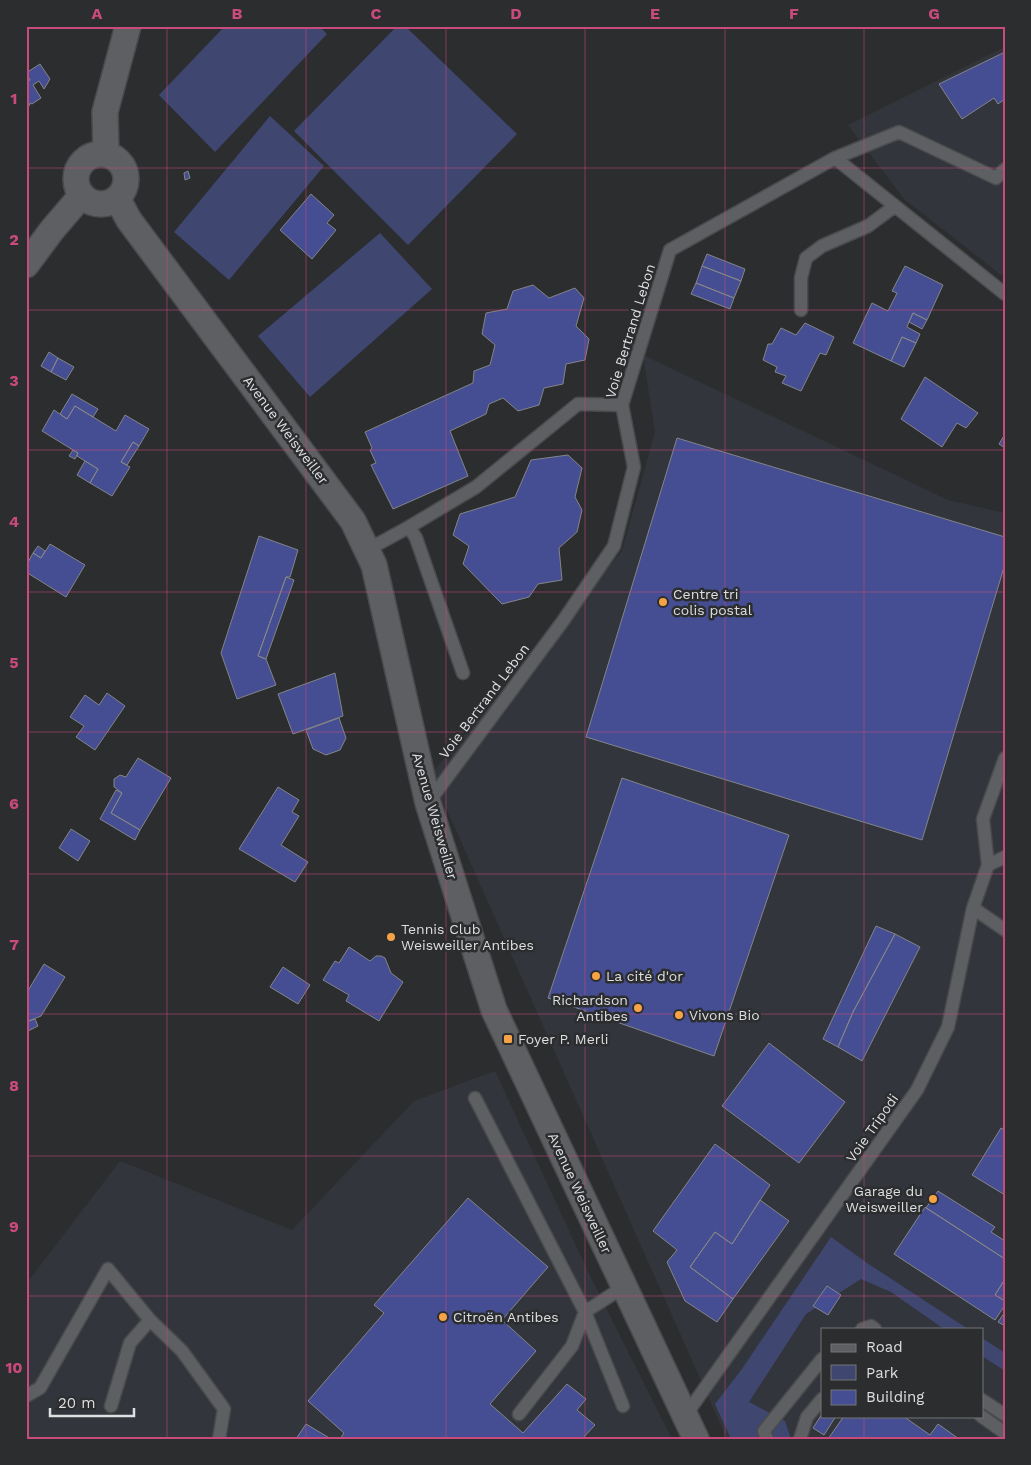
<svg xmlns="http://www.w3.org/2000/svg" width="1031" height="1465" viewBox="0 0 1031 1465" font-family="'Work Sans',sans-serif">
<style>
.built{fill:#33353d;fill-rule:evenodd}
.green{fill:#3f4771}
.building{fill:#454e93;stroke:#848587}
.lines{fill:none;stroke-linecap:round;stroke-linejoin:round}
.service-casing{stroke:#494a4b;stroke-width:15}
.minor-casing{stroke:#494a4b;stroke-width:28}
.service{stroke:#5e5f62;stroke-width:12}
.minor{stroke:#5e5f62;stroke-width:25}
.grid{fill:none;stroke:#c94a7c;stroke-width:1;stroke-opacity:0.55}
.poi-dot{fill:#f6a246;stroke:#2c2d2f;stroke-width:2}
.labels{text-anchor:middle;stroke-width:5;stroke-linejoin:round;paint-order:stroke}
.street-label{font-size:14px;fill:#dedfe0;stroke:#2c2d2f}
.poi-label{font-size:14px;fill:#dedfe0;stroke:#2c2d2f;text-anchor:start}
.neatline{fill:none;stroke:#c94a7c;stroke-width:2}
.grid-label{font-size:16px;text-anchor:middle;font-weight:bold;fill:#c94a7c}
</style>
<rect width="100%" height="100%" fill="#2c2d2f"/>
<!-- built -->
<path class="built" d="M1005,47v231l-101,-79 -56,-74z
M643,355l305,145 57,13v926h-278l-296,-665 191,-223 33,-119zM822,1329h160v87h-160z
M495,1071l97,209 80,159h-646v-155l94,-123 172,69 122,-129z"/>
<!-- green -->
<path class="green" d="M225,26h94l8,8 -112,118 -56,-57z
M397,26h8l112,108 -109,111 -114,-114z
M270,116l54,50 -95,114 -55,-48z
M380,233l52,56 -122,108 -52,-61z
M831,1237l36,26 101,66h-24l-53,-37 -30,-13 -55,35 -57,88 36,19 6,18h-60l-16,-35 27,-35z
M982,1338l23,15v18l-23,-15z"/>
<!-- building -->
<path class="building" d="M1005,52v47l-7,5 -4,-6 -32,21 -23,-35z
M40,64l10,15 -6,10 -5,-8 -6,4 8,13 -9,6 -2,-1 -4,11v-32l4,-2 -4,-7z
M188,171l2,7 -5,2 -1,-7z
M311,194l23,21 -7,8 9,7 -24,29 -32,-29z
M707,254l38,15 -4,12 -39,-15z
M702,266l39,15 -7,17 -38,-15z
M905,266l38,19 -16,35 -14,-7 -4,9 -2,5 13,7 -4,9 -14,-6 -11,24 -38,-18 19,-40 16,8 9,-18 -5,-2z
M696,283l38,15 -4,11 -39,-15z
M533,285l16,13 26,-10 9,10 -8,28 13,13 -4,21 -19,4 -3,20 -19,4 -5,17 -21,6 -15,-13 -14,6 -3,10 -36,17 18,45 -75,33 -22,-44 5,-2 -6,-13 2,-2 -7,-16 108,-49 1,-12 16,-6 5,-20 -13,-11 4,-21 21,-4 6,-18z
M913,313l14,7 -5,9 -13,-7z
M805,323l29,14 -8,18 -6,-2 -19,38 -19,-8 4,-7 -11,-4 2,-5 -14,-7 5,-16h4l9,-16 15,7z
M902,337l14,6 -12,24 -13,-6z
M49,352l9,6 -7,14 -10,-6z
M58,358l16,9 -8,13 -15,-8z
M925,377l53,36 -12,15 -9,-5 -15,24 -41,-28z
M72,394l26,15 -5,8 -18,-11 -8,13 -7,-5z
M75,406l41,25 9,-16 24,14 -10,17 -6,-4 -12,20 9,5 -18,29 -22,-13 8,-14 -21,-13 1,-3 -36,-22 12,-21 13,9z
M1005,434v14l-6,-4z
M677,438l328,99v27l-83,276 -336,-103z
M133,442l6,4 -12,19 -6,-3z
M73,450l5,3 -3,6 -6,-3z
M568,455l14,13 -7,29 7,13 -5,22 -18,16 3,32 -24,4 -9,13 -27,7 -39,-40 6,-18 -16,-11 7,-21 55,-17 16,-37z
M85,461l13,8 -8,14 -13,-8z
M259,536l39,14 -8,27h-4l-28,79 8,3 10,26 -39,14 -16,-46z
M50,544l35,21 -19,32 -40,-25v-6l7,-13 8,5z
M38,546l7,5 -4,7 -8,-5z
M286,577l8,3 -28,79 -8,-3z
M335,673l8,43 -50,18 -15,-40z
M107,693l18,13 -30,44 -19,-13 8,-11 -14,-9 15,-22 14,10z
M339,718l7,20 -6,12 -14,5 -13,-6 -7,-19z
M138,758l33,20 -31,52 -29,-17 11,-20 -8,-6v-8l6,-4 6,2z
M622,778l167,57 -75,221 -166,-58z
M278,787l21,13 -7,12 7,4 -18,29 27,17 -13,20 -56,-33z
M116,790l6,3 -11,20 29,17 -5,10 -35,-21z
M71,829l19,12 -12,20 -19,-13z
M876,926l19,8 -42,78 -15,35 -15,-8z
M895,934l25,13 -58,114 -24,-14 15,-35z
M349,947l21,14 6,-5h5l4,2 6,15 12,9 -24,39 -33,-20 3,-6 -26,-15 12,-19 4,2z
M44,964l21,13 -24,39 -15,6v-28z
M283,967l27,18 -12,19 -28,-17z
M35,1019l3,7 -12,6v-10z
M769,1043l76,59 -46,61 -77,-57z
M1001,1128l4,2v65l-33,-20z
M715,1144l55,41 -38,59 -17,-12 -25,35 43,32 -16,23 -32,-21 -18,-39 10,-12 -24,-19z
M938,1191l57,36 -4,5 14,9v18l-79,-51z
M468,1198l80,69 -46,53 34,31 -46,53 33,29 44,-49 19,15 -9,11 18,15 -13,14h-242l4,-6 -36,-32 76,-88 -10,-8z
M760,1200l29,21 -56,78 -43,-32 25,-35 17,12z
M925,1207l80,52v20l-10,16 10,6v4l-10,15 -101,-66z
M1005,1279v22l-10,-6z
M827,1286l14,9 -13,20 -15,-9z
M1005,1312v14l-7,-4z
M822,1414v2h14l-12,19 -11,-7z
M844,1416h59l27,19 8,-11 21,15h-131z
M306,1424l25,15h-35z"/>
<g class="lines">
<!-- service casing -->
<g class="service-casing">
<path id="service" d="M835,158l64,-26 97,46 9,-9
M801,310v-32l5,-20 16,-12 46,-20 27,-20
M409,527l67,-40 102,-83 44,1
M367,550l42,-23 7,11 47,135
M428,803l135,-182 51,-75 20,-79 -12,-62 48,-155 165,-92 170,136
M988,865l-5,-46 22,-61
M973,908l32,22
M475,1098l110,214 40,-26
M585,1312l38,94
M862,1329l9,-3 4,3
M26,1396l14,-8 68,-119 42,51 32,31 42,58 -5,30
M982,1400l23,15
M111,1406l19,-63 20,-23
M519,1414l53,-68 13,-34
M685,1416l232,-326 31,-63 25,-119 15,-43 17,-8
M981,1416l24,17
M767,1439l-3,-8 58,-72
M800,1439l7,-22 15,-18"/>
</g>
<!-- minor casing -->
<g class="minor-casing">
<path id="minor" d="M76 179a25 25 0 1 1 50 0a25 25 0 1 1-50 0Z
M106,154l-1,-42 23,-86
M117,198l12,22 224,301 21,44 54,238 66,207 202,429
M26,265l26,-35 30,-35"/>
</g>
<!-- service -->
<use href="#service" class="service"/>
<!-- minor -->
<use href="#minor" class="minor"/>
</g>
<!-- grid -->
<path class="grid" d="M167,26v1413M306,26v1413M446,26v1413M585,26v1413M725,26v1413M864,26v1303M26,168h979M26,310h979M26,450h979M26,592h979M26,732h979M26,874h979M26,1014h979M26,1156h979M26,1296h979M864,1416v23"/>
<!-- markers -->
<g class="poi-dot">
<circle cx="663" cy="602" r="5"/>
<circle cx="391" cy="937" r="5"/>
<circle cx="596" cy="976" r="5"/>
<circle cx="638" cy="1008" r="5"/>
<circle cx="679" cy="1015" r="5"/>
<rect x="503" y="1034" width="10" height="10" rx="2.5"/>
<circle cx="933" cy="1199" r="5"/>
<circle cx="443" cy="1317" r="5"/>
</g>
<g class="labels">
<!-- street labels -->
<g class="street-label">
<text transform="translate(630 331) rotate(-73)" y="5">Voie Bertrand Lebon</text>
<text transform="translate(286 430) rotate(53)" y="5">Avenue Weisweiller</text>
<text transform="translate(484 701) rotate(-53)" y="5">Voie Bertrand Lebon</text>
<text transform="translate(435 816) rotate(74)" y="5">Avenue Weisweiller</text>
<text transform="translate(872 1128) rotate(-55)" y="5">Voie Tripodi</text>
<text transform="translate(580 1193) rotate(65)" y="5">Avenue Weisweiller</text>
</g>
<!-- poi labels -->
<g class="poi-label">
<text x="673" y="599">Centre tri<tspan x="673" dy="16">colis postal</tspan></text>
<text x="401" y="934">Tennis Club<tspan x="401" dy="16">Weisweiller Antibes</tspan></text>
<text x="606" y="981">La cité d'or</text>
<text x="628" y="1005" text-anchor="end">Richardson<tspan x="628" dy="16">Antibes</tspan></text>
<text x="689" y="1020">Vivons Bio</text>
<text x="518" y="1044">Foyer P. Merli</text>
<text x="923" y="1196" text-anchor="end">Garage du<tspan x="923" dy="16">Weisweiller</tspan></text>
<text x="453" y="1322">Citroën Antibes</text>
</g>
</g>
<!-- border -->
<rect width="1031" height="1465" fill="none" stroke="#2c2d2f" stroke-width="55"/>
<!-- legend -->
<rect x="821" y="1328" width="162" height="90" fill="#2c2d2f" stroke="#737476"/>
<rect x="831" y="1344" width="25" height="8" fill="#5e5f62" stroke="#737476"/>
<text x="866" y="1352" font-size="15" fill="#dedfe0">Road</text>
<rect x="831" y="1365" width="25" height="15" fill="#3f4771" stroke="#737476"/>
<text x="866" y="1378" font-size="15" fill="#dedfe0">Park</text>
<rect x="831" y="1390" width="25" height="15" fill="#454e93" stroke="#737476"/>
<text x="866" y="1402" font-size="15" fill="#dedfe0">Building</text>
<!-- scale -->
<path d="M50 1408v8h84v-8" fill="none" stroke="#dedfe0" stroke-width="2.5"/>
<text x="58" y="1408" font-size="15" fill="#dedfe0" stroke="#2c2d2f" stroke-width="4" paint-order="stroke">20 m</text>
<rect x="28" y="28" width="976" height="1410" class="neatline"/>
<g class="grid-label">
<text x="97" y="19">A</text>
<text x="237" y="19">B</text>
<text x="376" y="19">C</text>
<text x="516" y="19">D</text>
<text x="655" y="19">E</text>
<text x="794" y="19">F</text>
<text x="934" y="19">G</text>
<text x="14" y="104">1</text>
<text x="14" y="245">2</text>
<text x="14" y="386">3</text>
<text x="14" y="527">4</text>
<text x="14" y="668">5</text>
<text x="14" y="809">6</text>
<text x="14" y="950">7</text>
<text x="14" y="1091">8</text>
<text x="14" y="1232">9</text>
<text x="14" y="1373">10</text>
</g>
</svg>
